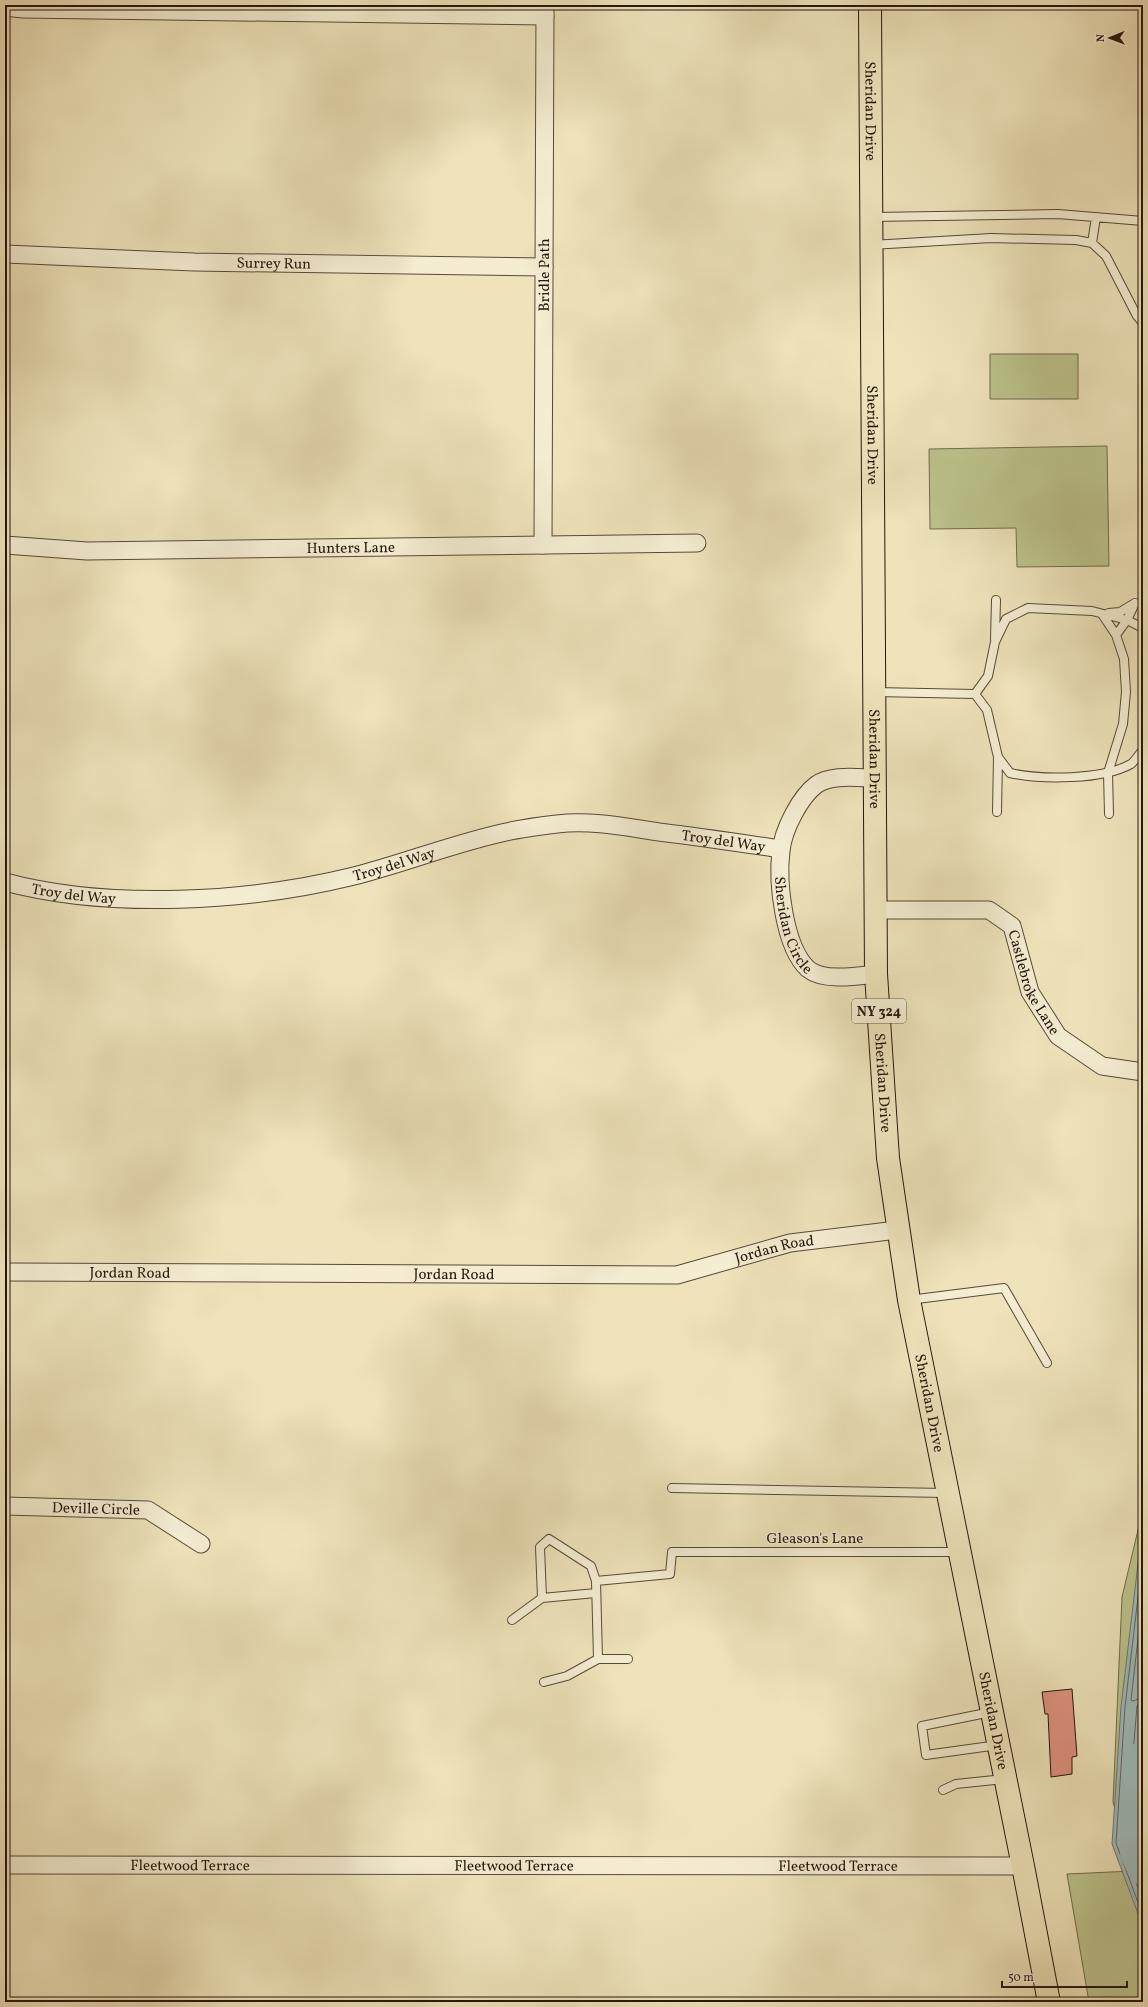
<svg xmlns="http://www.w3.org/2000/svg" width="1148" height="2007" viewBox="0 0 1148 2007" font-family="Vollkorn,serif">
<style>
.green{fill:#bcc38d;stroke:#716c4d}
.water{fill:#9fbbbb;stroke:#6f7975}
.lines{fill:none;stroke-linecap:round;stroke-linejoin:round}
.shore{stroke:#626864;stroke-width:1}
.river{stroke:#9fbbbb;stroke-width:30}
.building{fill:#df9280;stroke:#26160d}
.service-casing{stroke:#584938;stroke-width:10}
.minor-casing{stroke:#584938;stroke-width:19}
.primary-casing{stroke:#26160d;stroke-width:24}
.service{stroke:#f4edd2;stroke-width:8}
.minor{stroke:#f4edd2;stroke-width:17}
.primary{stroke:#eee3ba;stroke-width:22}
.labels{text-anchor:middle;stroke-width:3;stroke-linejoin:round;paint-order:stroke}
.shield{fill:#f4edd2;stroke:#645648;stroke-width:1}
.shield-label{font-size:14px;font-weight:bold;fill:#26160d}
.street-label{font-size:15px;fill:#26160d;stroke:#f4edd2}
</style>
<rect width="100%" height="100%" fill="#eee3ba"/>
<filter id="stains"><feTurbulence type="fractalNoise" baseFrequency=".005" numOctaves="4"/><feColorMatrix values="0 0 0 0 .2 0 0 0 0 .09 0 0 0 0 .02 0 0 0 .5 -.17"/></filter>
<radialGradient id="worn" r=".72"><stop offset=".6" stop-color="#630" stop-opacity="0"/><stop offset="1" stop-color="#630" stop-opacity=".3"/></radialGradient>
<!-- green -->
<path class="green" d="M990,354h88v45h-88z
M1107,446l2,120 -92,1 -1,-39 -86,1 -1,-80z
M1143,1509v493h-54l-22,-128 66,-3 -20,-69 9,-205z"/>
<!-- water -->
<path class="water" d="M1143,1544v149l-13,144 13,31v59l-31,-83 9,-137 18,-152z"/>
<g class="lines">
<!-- shore -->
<path class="shore" d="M1143,1555l-18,152 -9,136 27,73
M1143,1595l-12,105 2,1 10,-4
M1143,1646l-5,43 5,2
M1143,1702l-4,1 -2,3 -11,131 12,29 5,2
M1143,1873l-9,-3 -2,2 11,29"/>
<!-- river -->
<path class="river" d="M1143,1756l-8,97 8,17"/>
</g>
<!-- building -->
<path class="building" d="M1072,1689l5,67 -5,1v17l-21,3 -3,-63h-3l-3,-22z"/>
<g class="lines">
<!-- service casing -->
<g class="service-casing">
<path id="service" d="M872,217l186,-3 85,7
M1092,243l4,-26
M871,245l120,-7 85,2 16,3 14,13 31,60 6,7
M1109,613l11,-1 15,-9
M1102,614l14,21 8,24 2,33 -3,32 -15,49 1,41
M1143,628l-16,-8 -35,-9 -64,-3 -22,11 -11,23 -7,34 -13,18 12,16 11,47 12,16c32,7 92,7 121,-9 4,-3 8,-10 12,-14
M1116,635l11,-15 8,-17
M995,639l1,-39
M875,692l100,2
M997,812l1,-55
M909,1300l95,-12 43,75
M672,1488l274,5
M542,1598l-2,-51 9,-8 42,27 5,15
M512,1620l30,-22 54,-5
M598,1659h30
M544,1682l23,-6 31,-17 -2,-78 74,-7 2,-22h286
M991,1712l-69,14 4,29 72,-10
M943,1790l13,-6 48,-5"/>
</g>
<!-- minor casing -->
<g class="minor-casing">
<g id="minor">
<path d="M5,7l18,2 522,7"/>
<path id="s1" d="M5,254l189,8 350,5"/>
<path id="s2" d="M5,545l82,6 610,-8"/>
<path id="s3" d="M543,545l2,-540"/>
<path id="s4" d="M875,778c-17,0 -44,-4 -59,7 -16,12 -33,45 -35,66 -4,31 3,96 27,118 16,13 50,7 68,5"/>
<path id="s5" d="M5,882c105,28 244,20 349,-6 51,-13 101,-33 152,-44 17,-4 34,-6 51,-8 35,-4 68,3 102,8 41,5 81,11 122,17"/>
<path id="s6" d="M876,910h113l23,16 18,66 28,44 44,30 41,6"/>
<path id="s7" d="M5,1272l672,3 113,-32 107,-13"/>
<path id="s8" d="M5,1506l143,4 53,34"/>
<path id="s9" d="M5,1865l1018,1"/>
</g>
</g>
<!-- primary casing -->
<g class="primary-casing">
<g id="primary">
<path id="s10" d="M870,5l6,969 12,184 21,142 114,566 26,136"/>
</g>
</g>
<!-- service -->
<use href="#service" class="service"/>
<!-- minor -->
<use href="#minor" class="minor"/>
<!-- primary -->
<use href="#primary" class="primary"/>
</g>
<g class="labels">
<!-- shield labels -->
<rect class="shield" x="852" y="999" width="54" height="24" rx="3"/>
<g class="shield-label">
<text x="879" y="1016">NY 324</text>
</g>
<!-- street labels -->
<g class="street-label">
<text dy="5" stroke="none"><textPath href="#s10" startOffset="106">Sheridan Drive</textPath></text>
<text dy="5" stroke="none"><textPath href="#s1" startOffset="269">Surrey Run</textPath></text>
<text dy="5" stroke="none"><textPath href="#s3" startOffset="270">Bridle Path</textPath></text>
<text dy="5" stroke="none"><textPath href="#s10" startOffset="430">Sheridan Drive</textPath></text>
<text dy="5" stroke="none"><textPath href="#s2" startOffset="346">Hunters Lane</textPath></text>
<text dy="5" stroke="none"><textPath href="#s10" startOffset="754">Sheridan Drive</textPath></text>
<text dy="5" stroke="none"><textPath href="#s5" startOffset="730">Troy del Way</textPath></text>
<text dy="5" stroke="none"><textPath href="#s5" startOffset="394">Troy del Way</textPath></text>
<text dy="5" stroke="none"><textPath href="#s5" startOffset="70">Troy del Way</textPath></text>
<text dy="5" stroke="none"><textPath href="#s4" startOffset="213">Sheridan Circle</textPath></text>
<text dy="5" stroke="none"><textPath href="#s6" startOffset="202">Castlebroke Lane</textPath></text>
<text dy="5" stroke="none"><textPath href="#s10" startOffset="1078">Sheridan Drive</textPath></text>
<text dy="5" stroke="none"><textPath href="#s7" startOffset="773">Jordan Road</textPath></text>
<text dy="5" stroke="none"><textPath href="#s7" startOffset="125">Jordan Road</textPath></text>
<text dy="5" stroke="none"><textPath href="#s7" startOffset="449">Jordan Road</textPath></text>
<text dy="5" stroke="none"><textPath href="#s10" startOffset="1402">Sheridan Drive</textPath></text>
<text dy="5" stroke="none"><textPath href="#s8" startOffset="91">Deville Circle</textPath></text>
<text x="815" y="1543">Gleason's Lane</text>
<text dy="5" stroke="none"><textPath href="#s10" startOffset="1726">Sheridan Drive</textPath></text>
<text dy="5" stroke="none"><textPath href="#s9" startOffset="185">Fleetwood Terrace</textPath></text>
<text dy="5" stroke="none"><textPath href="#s9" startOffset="509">Fleetwood Terrace</textPath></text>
<text dy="5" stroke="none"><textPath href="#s9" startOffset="833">Fleetwood Terrace</textPath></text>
</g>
</g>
<!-- margin -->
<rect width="1148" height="2007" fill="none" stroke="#eee3ba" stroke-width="20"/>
<rect x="6" y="6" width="1136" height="1995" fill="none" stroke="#26160d" stroke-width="2"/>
<rect x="10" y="10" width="1128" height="1987" fill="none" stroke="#26160d"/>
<!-- north arrow -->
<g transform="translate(1110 38) rotate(269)" stroke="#f4edd2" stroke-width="3" paint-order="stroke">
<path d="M0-3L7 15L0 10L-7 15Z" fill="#26160d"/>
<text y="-6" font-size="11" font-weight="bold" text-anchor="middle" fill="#26160d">N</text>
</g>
<!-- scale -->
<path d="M1002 1981v6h125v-6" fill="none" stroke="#26160d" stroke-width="2"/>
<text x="1008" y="1981" font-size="12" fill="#26160d" stroke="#f4edd2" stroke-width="3" paint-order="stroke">50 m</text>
<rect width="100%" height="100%" filter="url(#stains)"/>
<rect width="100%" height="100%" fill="url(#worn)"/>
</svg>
